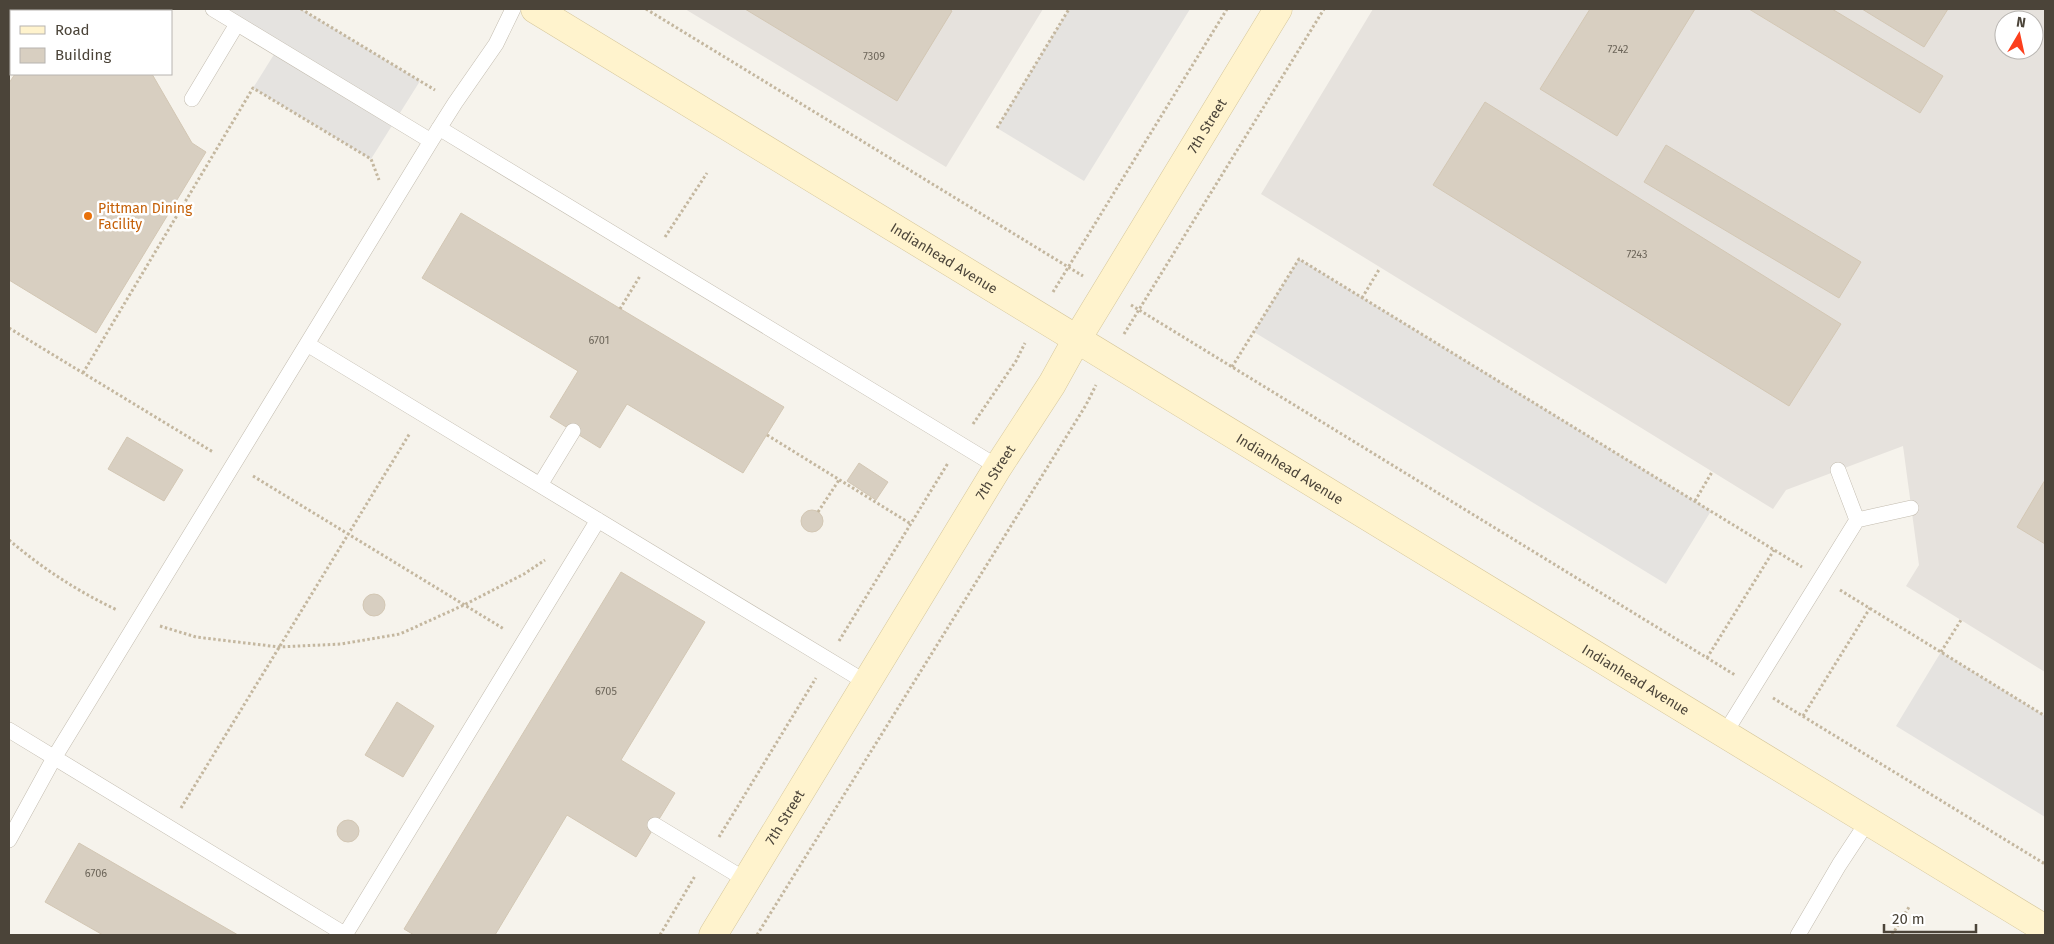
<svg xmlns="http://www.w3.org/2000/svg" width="2054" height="944" viewBox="0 0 2054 944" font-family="'Fira Sans',sans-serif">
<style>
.industrial{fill:#e6e2dd;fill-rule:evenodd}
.parking{fill:#e5e3e0}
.building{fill:#d8cfc1;stroke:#d3c7b4}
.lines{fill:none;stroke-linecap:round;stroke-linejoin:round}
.lane-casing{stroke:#c2bbae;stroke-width:16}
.secondary-casing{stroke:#d6c79b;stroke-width:29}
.path{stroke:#c4b79f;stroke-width:3;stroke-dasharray:2.5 2.5;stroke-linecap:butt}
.lane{stroke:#fff;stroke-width:15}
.secondary{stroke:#fff3cd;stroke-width:28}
.food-dot{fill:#e8710a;stroke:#fff;stroke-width:2}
.labels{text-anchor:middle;stroke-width:5;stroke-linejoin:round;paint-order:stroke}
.number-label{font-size:11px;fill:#6e675b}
.street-label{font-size:14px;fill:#4b4439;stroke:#fff}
.food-label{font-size:14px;fill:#c56008;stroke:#fff;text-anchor:start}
</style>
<rect width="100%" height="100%" fill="#f6f3ec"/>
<!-- industrial -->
<path class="industrial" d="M685,9h358l-97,158z
M1373,9h672v663l-139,-86 13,-21 -16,-119 -117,44 -13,19 -512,-315zM2004,20h30v30h-30z"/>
<!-- parking -->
<path class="parking" d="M213,9h88l119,72 -49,78 -118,-71 25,-40z
M1069,9h121l-106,172 -87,-53z
M1299,259l412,252 -45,73 -412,-252z
M1941,652l104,64v101l-149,-91z"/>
<!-- building -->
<path class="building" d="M745,9h204l3,2 -55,90z
M1590,9h105l-78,127 -77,-47z
M1749,9h83l111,67 -23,37z
M1862,9h86l-24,38z
M15,74h137l40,69 14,9 -110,181 -87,-53v-197z
M1485,102l356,222 -52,82 -356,-221z
M1666,145l195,117 -22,36 -195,-116z
M461,213l323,194 -41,66 -116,-69 -27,44 -50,-31 28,-46 -156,-93z
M127,437l56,33 -19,31 -56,-32z
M859,463l29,19 -12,18 -29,-19z
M2045,480v64l-28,-17z
M801 521a11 11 0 1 1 22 0a11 11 0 1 1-22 0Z
M621,572l84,50 -84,138 54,33 -39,64 -69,-42 -72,120h-81l-10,-6z
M363 605a11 11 0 1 1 22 0a11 11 0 1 1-22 0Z
M397,702l37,24 -31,51 -38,-22z
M337 831a11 11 0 1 1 22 0a11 11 0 1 1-22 0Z
M79,843l159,92h-135l-58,-33z"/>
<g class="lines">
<!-- lane casing -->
<g class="lane-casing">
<path id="lane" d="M213,9l218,132
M192,99l45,-75
M439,128l559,339
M307,344l560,339
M1838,470l19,50
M540,485l33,-54
M9,730l337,205
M1725,733l132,-213 54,-12
M655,825l91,55
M9,840l45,-82 377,-617 24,-38 41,-59 17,-35
M345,935l253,-415
M1798,935l41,-70 29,-44"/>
</g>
<!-- secondary casing -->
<g class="secondary-casing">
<g id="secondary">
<path id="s1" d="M535,9l1510,920"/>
<path id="s2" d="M713,935l285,-468 54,-83 25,-45 201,-330"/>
</g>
</g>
<!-- path -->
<path class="path" d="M301,9l134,81
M646,9l437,267
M102,11l1,-2
M9,22l2,1
M997,128l72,-119
M665,237l42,-64
M1053,292l174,-283
M1362,298l18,-30
M1131,305l604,370
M620,309l20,-33
M9,328l204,124
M1124,334l200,-325
M1232,367l67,-108 503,308
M83,373l170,-285 118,71 8,21
M973,424l43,-63 9,-18
M767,435l144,89
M253,476l251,153
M1695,501l17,-29
M818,512l21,-32
M9,540c33,28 68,51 108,70
M1840,590l205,126
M160,626l36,11 83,10 62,-3 59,-10 64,-29 60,-31 21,-14
M839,641l109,-178
M1941,652l20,-32
M1707,658l67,-108
M1773,698l272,166
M1803,716l67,-108
M181,808l229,-375
M719,837l97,-159
M660,935l35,-59
M757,935l329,-530 10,-20
M1892,935l17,-28"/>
<!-- lane -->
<use href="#lane" class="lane"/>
<!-- secondary -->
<use href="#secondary" class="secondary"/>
</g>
<!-- markers -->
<circle class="food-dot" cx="88" cy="216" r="5"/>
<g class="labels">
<!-- number labels -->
<g class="number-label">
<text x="1618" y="53">7242</text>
<text x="874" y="60">7309</text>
<text x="1637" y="258">7243</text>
<text x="599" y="344">6701</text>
<text x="606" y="695">6705</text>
<text x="96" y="877">6706</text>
</g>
<!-- street labels -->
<g class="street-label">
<text dy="5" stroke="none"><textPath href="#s2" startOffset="948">7th Street</textPath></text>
<text dy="5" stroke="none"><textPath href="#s1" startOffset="479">Indianhead Avenue</textPath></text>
<text dy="5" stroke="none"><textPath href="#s1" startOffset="884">Indianhead Avenue</textPath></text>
<text dy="5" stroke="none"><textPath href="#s2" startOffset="542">7th Street</textPath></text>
<text dy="5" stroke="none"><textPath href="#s1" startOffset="1289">Indianhead Avenue</textPath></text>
<text dy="5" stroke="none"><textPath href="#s2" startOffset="138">7th Street</textPath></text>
</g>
<!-- food labels -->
<g class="food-label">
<text x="98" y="213">Pittman Dining<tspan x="98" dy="16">Facility</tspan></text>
</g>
</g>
<!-- border -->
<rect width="2054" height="944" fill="none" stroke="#4b4439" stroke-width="20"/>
<!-- legend -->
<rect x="10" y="10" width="162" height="65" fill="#ffffff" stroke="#b7b4b0"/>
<rect x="20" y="26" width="25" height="8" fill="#fff3cd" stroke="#b7b4b0"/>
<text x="55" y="35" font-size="15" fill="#4b4439">Road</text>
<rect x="20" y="48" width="25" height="15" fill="#d8cfc1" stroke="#b7b4b0"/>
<text x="55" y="60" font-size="15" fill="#4b4439">Building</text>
<!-- north arrow -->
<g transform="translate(2019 35) rotate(9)"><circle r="24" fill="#ffffff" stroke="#b7b4b0"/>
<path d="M0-4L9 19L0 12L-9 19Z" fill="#fc3f1d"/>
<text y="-8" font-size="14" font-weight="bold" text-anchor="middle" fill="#4b4439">N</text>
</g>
<!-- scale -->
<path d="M1884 924v8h92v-8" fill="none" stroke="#4b4439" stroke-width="2.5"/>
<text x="1892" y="924" font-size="15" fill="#4b4439" stroke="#ffffff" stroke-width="4" paint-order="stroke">20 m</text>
</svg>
